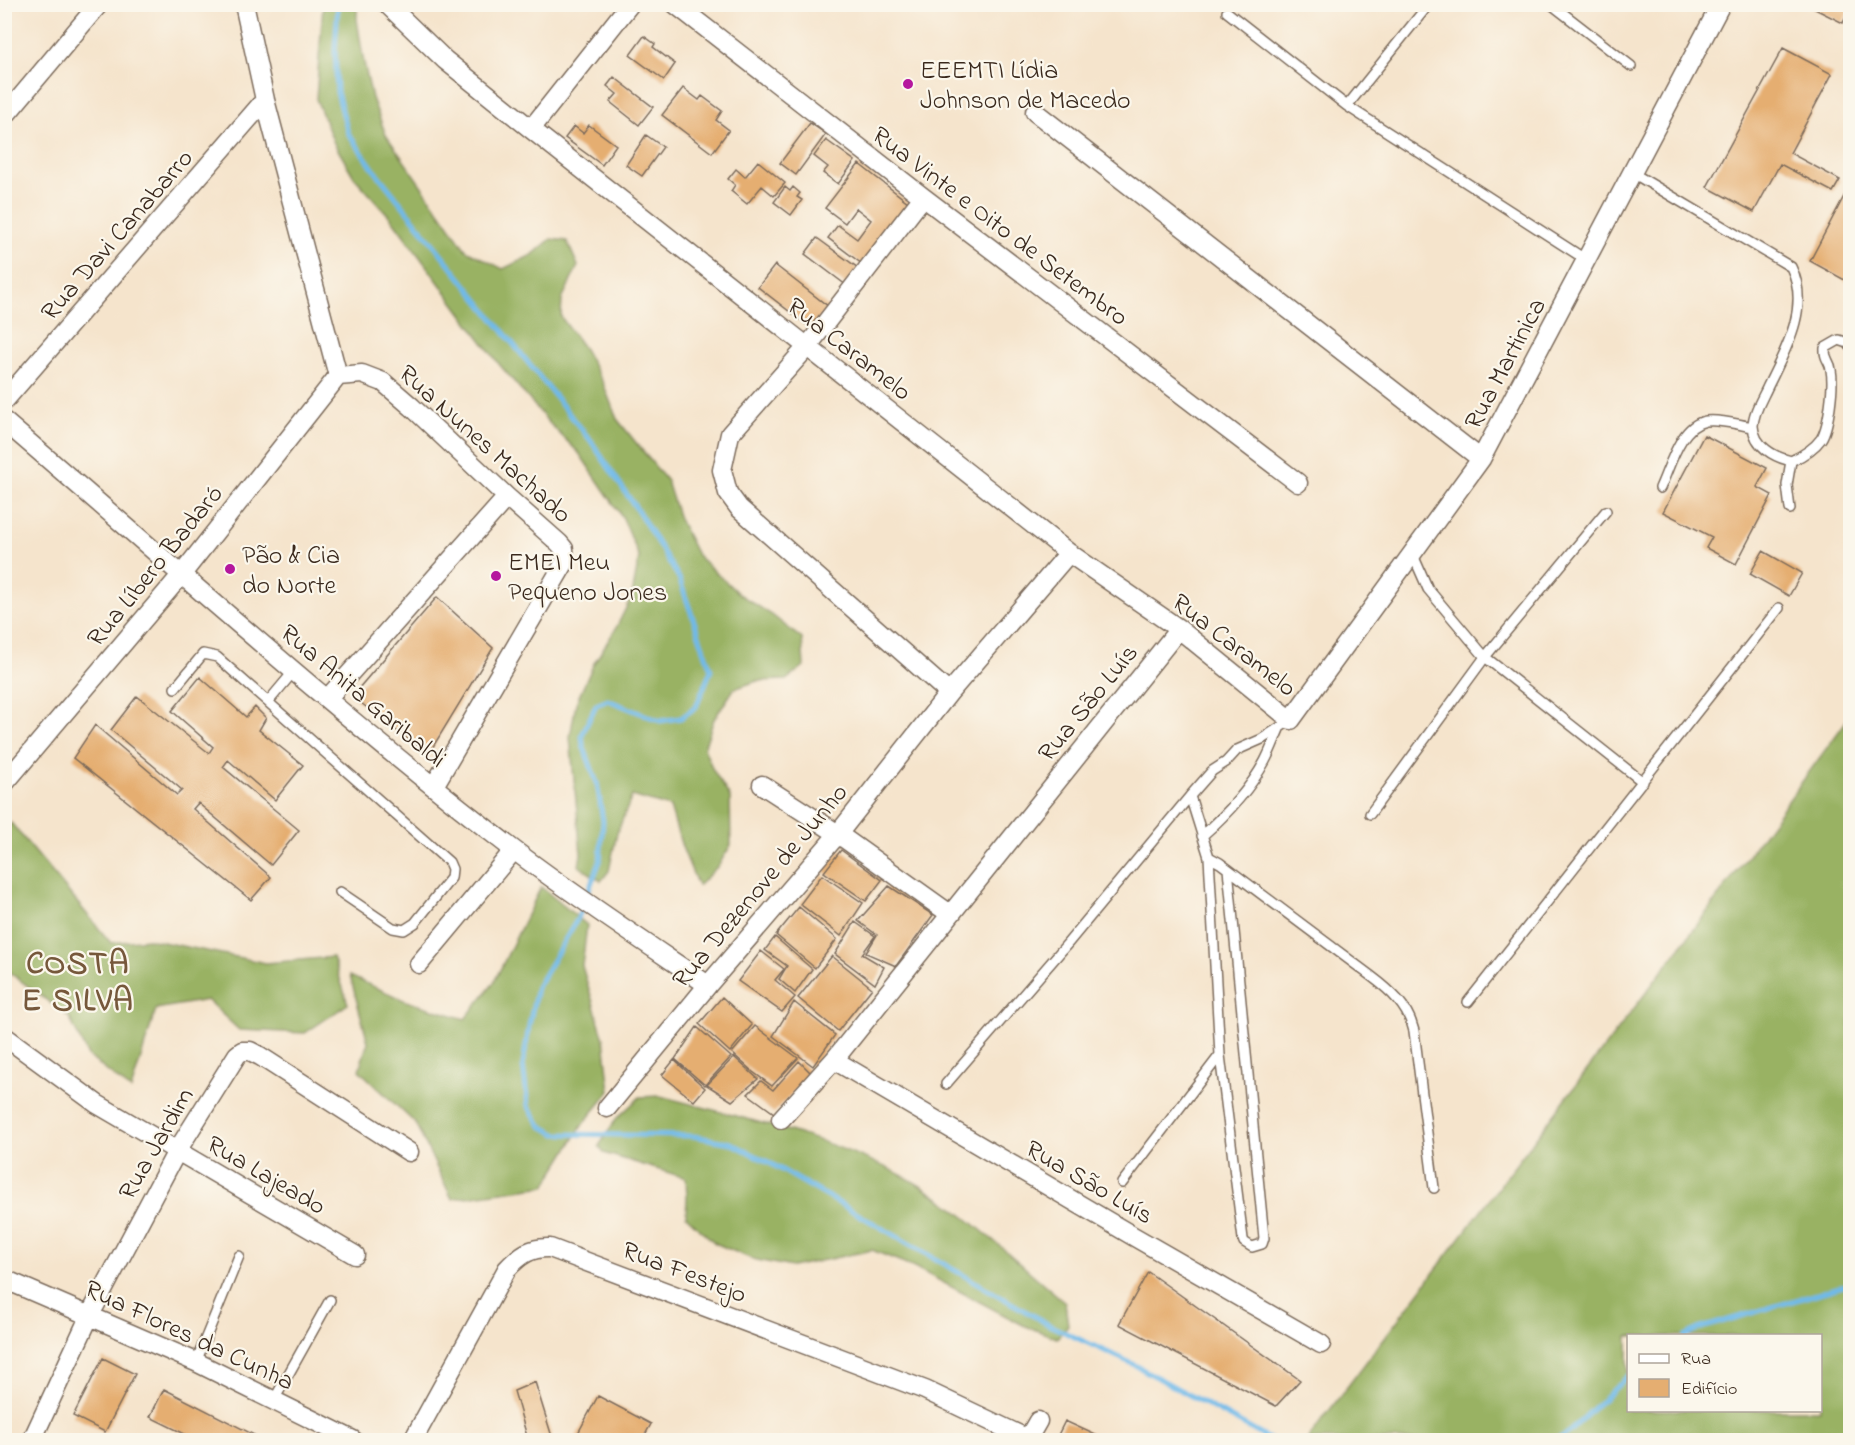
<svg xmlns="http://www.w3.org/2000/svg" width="1855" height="1445" viewBox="0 0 1855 1445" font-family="'Indie Flower',sans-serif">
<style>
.forest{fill:#99b263;stroke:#6a6e40;stroke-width:1.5;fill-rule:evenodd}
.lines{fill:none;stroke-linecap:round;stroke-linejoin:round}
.stream{stroke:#70bae9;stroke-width:5}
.building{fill:#e5ae71}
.service-casing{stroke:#7c6b5b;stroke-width:12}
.minor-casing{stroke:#7c6b5b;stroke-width:21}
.service{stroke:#fff;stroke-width:9}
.minor{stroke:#fff;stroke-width:18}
.poi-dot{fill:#b5179e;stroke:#fbf7ec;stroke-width:2}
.labels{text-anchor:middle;stroke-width:4.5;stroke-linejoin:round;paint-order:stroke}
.poi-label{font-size:26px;fill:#3b2a1e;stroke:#fbf7ec;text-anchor:start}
.street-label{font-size:26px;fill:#3b2a1e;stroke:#fbf7ec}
.district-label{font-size:32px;font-weight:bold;letter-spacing:1.5px;fill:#76583b;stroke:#fbf7ec}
</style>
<rect width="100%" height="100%" fill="#fbf7ec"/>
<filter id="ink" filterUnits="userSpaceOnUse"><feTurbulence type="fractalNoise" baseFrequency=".0167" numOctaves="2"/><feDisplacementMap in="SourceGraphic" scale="12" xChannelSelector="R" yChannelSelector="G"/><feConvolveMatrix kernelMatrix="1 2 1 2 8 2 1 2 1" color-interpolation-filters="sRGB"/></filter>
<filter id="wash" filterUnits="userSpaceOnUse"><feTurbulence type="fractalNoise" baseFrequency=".008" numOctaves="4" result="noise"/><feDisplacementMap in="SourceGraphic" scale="24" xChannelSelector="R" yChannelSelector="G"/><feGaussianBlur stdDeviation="1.35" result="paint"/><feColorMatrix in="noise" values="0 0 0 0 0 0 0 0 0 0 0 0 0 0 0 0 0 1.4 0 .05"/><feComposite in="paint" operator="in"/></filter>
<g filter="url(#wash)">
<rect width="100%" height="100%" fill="#f5e4cc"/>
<!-- forest -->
<path class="forest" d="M323,5h34v14l6,39 9,40 14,37 80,115 37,19 29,-14 19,-16 16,2 11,25 -16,33 -1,18 23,32 19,34 14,36 50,62 12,38 18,36 42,39 33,21 30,24 2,27 -18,14 -29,1 -23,8 -20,30 -10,29 9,22 17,27 1,48 -13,21 -20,20 -16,-39 -12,-40 -38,-11 -15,37 -8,38 -8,10 -22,-15 2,-12 -11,-117 6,-34 18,-40 21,-33 17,-34 7,-39 -16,-39 -44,-65 -28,-28 -52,-61 -108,-146 -37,-41 -20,-34 -18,-44z
M1850,716v724h-543l397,-524zM1628,1336h192v74h-192z
M11,823l100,120 37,-4 118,24 67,-6 15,47 -43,29 -66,-3 -32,-30 -51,9 -25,81 -43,-34 -19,-39 -64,-48 -1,-140z
M541,887l46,38 -5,41 22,73 6,52 -27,33 -38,62 -93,13 -37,-76 -56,-53 9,-28 -18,-66 56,25 59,18 28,-35z
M660,1096c83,22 170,41 247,82 58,32 107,82 158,124l3,23 -11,13 -34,-13 -109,-58 -42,-17 -80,17 -40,-8 -37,-16 -29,-27 1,-18 -1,-20 -82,-25 -5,-7 17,-27 24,-22z"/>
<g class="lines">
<!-- stream -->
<path class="stream" d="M338,4l-3,47 2,41 11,41 27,38 191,239 25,31 47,70 41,67 32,92 -15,37 -15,11 -21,3 -52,-21 -12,5 -14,30 1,10 14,38 6,38 -3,40 -22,57 -41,69 -8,39 -6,39 5,41 13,20 15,8 137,2 38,7 37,19 283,164 82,38 138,76
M1685,1336l13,-7 152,-45
M1557,1440l13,-9 58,-55"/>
</g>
<g id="blocks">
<!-- building -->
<path class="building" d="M1807,5h43v3l-7,15z
M644,36l11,8 -2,3 22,17 -11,16 -34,-25z
M1783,48l49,26 -42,79 50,27 -7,12 -53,-28 -26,48 -47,-25z
M614,77l39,30 -14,18 -29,-23 7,-8 -10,-8z
M683,88l16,12 3,-4 20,15 -6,9 13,10 -17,23 -50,-38z
M810,123l16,11 -30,41 -16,-12z
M589,125l27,20 -14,20 -37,-27 9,-12 9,7z
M646,135l17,12 -21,29 -16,-11z
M826,140l29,21 -17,23 -15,-11 5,-6 -14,-11z
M758,161l27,22 -11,13 -12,-10 -15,18 -16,-13 4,-6 -7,-6 8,-10 9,8z
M859,164l50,39 -47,61 -34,-26 10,-13 19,14 14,-19 -15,-12 -11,15 -20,-15z
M1850,185v98l-40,-22z
M785,187l5,4 3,-4 7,6 -3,4 5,3 -11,15 -17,-13z
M817,238l41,30 -12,17 -41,-31z
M775,265l54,42 -17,22 -54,-42z
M1704,435l63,33 -10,19 15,8 -36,69 -30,-16 6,-11 -49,-25z
M1763,551l39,22 -13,23 -39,-22z
M437,597l56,51 -65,107 -76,-59z
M200,677l46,40 9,-10 11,11 -7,12 44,35 -28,35 -47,-40 -5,7 76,63 -28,35 -73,-62 -5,6 78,68 -20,23 -178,-142 22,-33 82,70 5,-5 -71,-60 26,-34 72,57 4,-6 -41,-36z
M841,850l41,30 -16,21 -42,-29z
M822,875l41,28 -22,33 -41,-32z
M889,886l44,29 -37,51 -30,-13 11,-18 -19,-14z
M799,907l38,32 -22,29 -39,-33z
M855,922l20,14 -13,18 22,13 -9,17 -40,-30z
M775,937l37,32 -17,24 -16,-14 8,-13 -22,-16z
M761,951l23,18 -9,11 20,17 -13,15 -44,-31z
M832,956l40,32 -34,43 -40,-33z
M722,997l30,28 -22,27 -31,-28z
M794,1002l41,33 -22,31 -40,-30z
M755,1026l43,32 -26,28 -19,-14 -21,-19z
M697,1027l34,30 -26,28 -30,-26z
M734,1057l24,22 -26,22 -25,-16z
M674,1060l31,28 -11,13 -32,-26z
M799,1061l12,12 -37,40 -26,-19 13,-13 12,9z
M1148,1272l152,108 -24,26 -157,-82z
M103,1358l32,16 -30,58 -32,-16z
M535,1382l18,58h-25l-14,-49z
M164,1389l100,51h-67l-47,-23z
M598,1396l53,28 -9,16h-60l-6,-3z
M1065,1421l33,15 -2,4h-33l-6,-3z"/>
</g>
</g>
<g filter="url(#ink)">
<use href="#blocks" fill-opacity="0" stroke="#7c6b5b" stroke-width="1.5"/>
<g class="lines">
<!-- service casing -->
<g class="service-casing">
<path id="service" d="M1551,4l80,62
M1227,12l120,94 241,155
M1347,106l82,-102
M1631,172l160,95c20,40 -6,84 -24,121 -5,11 -14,25 -14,38 1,20 21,31 38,35 11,-5 22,-11 30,-22 8,-12 13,-54 10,-69 -1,-10 -7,-10 -6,-22l14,-8 9,3 2,3
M1660,488c10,-21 20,-63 46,-67 15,-2 33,4 47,6
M1790,509l-3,-24 4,-24
M1413,555l15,34 57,68 158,125
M175,688l28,-34 14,3 232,205 3,7 -1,9 -36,45 -11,7 -11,-2 -53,-36
M268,702l26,-31
M1370,814l115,-157 121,-146
M1202,836c24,-21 48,-47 63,-75 6,-11 10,-23 15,-34
M1209,857l11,6 151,113c20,15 37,30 43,55l20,157
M1228,869l36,369 -2,6 -10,3 -8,-5 -1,-3 -23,-184 -11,-198 -19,-61 22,-25 14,-9 11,-12 25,-11 29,-19
M1468,1002l311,-394
M946,1084l122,-141 122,-147
M1122,1183l98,-128
M196,1362l43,-106
M274,1400l56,-100"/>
</g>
<!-- minor casing -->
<g class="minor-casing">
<path id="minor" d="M244,4l21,96 73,276
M387,4l58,56 86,69 538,424 110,76 112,91 190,-261 240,-455
M675,4l248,193 375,286
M1035,112l446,347
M4,117l95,-113
M531,129l99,-125
M923,197l-116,150 -77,87 -8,36 6,23 11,15 210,185
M338,376l24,-2 21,8 29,25 95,90 52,46 5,6 1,13 -131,224
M4,401l261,-301
M4,421c169,145 334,294 510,429 63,48 129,91 194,135
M327,699l180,-202
M4,784l178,-210 156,-198
M762,785l76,49 112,80
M419,964l95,-114
M4,1036l93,68 258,151
M834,1060l299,176 188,108
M607,1108l101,-123 130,-151 111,-141 120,-140
M781,1119l53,-59 345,-431
M4,1279l192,83 157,78
M32,1440l58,-125 87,-164 60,-96 5,-4h8l10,5 149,96
M413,1440l94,-171c13,-14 24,-22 43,-21l375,142 103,49
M1027,1440l11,-19"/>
</g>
<!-- service -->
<use href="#service" class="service"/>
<!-- minor -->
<use href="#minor" class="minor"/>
</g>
</g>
<!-- markers -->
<g class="poi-dot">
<circle cx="908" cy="84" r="6"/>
<circle cx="230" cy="569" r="6"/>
<circle cx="496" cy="576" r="6"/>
</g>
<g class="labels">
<!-- poi labels -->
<g class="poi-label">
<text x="920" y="78">EEEMTI Lídia<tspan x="920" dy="30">Johnson de Macedo</tspan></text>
<text x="242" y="563">Pão &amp; Cia<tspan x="242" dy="30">do Norte</tspan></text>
<text x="508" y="570">EMEI Meu<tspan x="508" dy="30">Pequeno Jones</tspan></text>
</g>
<!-- street labels -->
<g class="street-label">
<text transform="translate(1001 225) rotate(37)" y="9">Rua Vinte e Oito de Setembro</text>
<text transform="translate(116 234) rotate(-49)" y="9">Rua Davi Canabarro</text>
<text transform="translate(850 348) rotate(38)" y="9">Rua Caramelo</text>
<text transform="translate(1504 363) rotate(-62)" y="9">Rua Martinica</text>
<text transform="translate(486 443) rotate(42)" y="9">Rua Nunes Machado</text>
<text transform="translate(154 565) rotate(-51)" y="9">Rua Líbero Badaró</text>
<text transform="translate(1235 644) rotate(38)" y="9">Rua Caramelo</text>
<text transform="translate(364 695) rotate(40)" y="9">Rua Anita Garibaldi</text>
<text transform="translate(1087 702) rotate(-51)" y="9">Rua São Luís</text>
<text transform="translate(759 885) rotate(-50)" y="9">Rua Dezenove de Junho</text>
<text transform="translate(155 1143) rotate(-60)" y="9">Rua Jardim</text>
<text transform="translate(267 1174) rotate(30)" y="9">Rua Lajeado</text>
<text transform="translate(1090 1181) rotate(30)" y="9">Rua São Luís</text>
<text transform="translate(685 1271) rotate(21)" y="9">Rua Festejo</text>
<text transform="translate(190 1334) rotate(25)" y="9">Rua Flores da Cunha</text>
</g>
<!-- district labels -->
<g class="district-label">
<text x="78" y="973">COSTA<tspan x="78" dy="37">E SILVA</tspan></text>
</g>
</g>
<!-- margin -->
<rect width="1855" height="1445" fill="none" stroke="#fbf7ec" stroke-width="24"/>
<!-- legend -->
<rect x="1627" y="1334" width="195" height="78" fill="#fbf7ec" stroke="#aea59a" stroke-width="1.5"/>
<rect x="1639" y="1354" width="30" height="9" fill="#ffffff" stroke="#aea59a" stroke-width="1.5"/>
<text x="1681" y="1364" font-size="18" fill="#3b2a1e">Rua</text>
<rect x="1639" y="1379" width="30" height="18" fill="#e5ae71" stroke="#aea59a" stroke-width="1.5"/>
<text x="1681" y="1394" font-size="18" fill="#3b2a1e">Edifício</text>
</svg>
